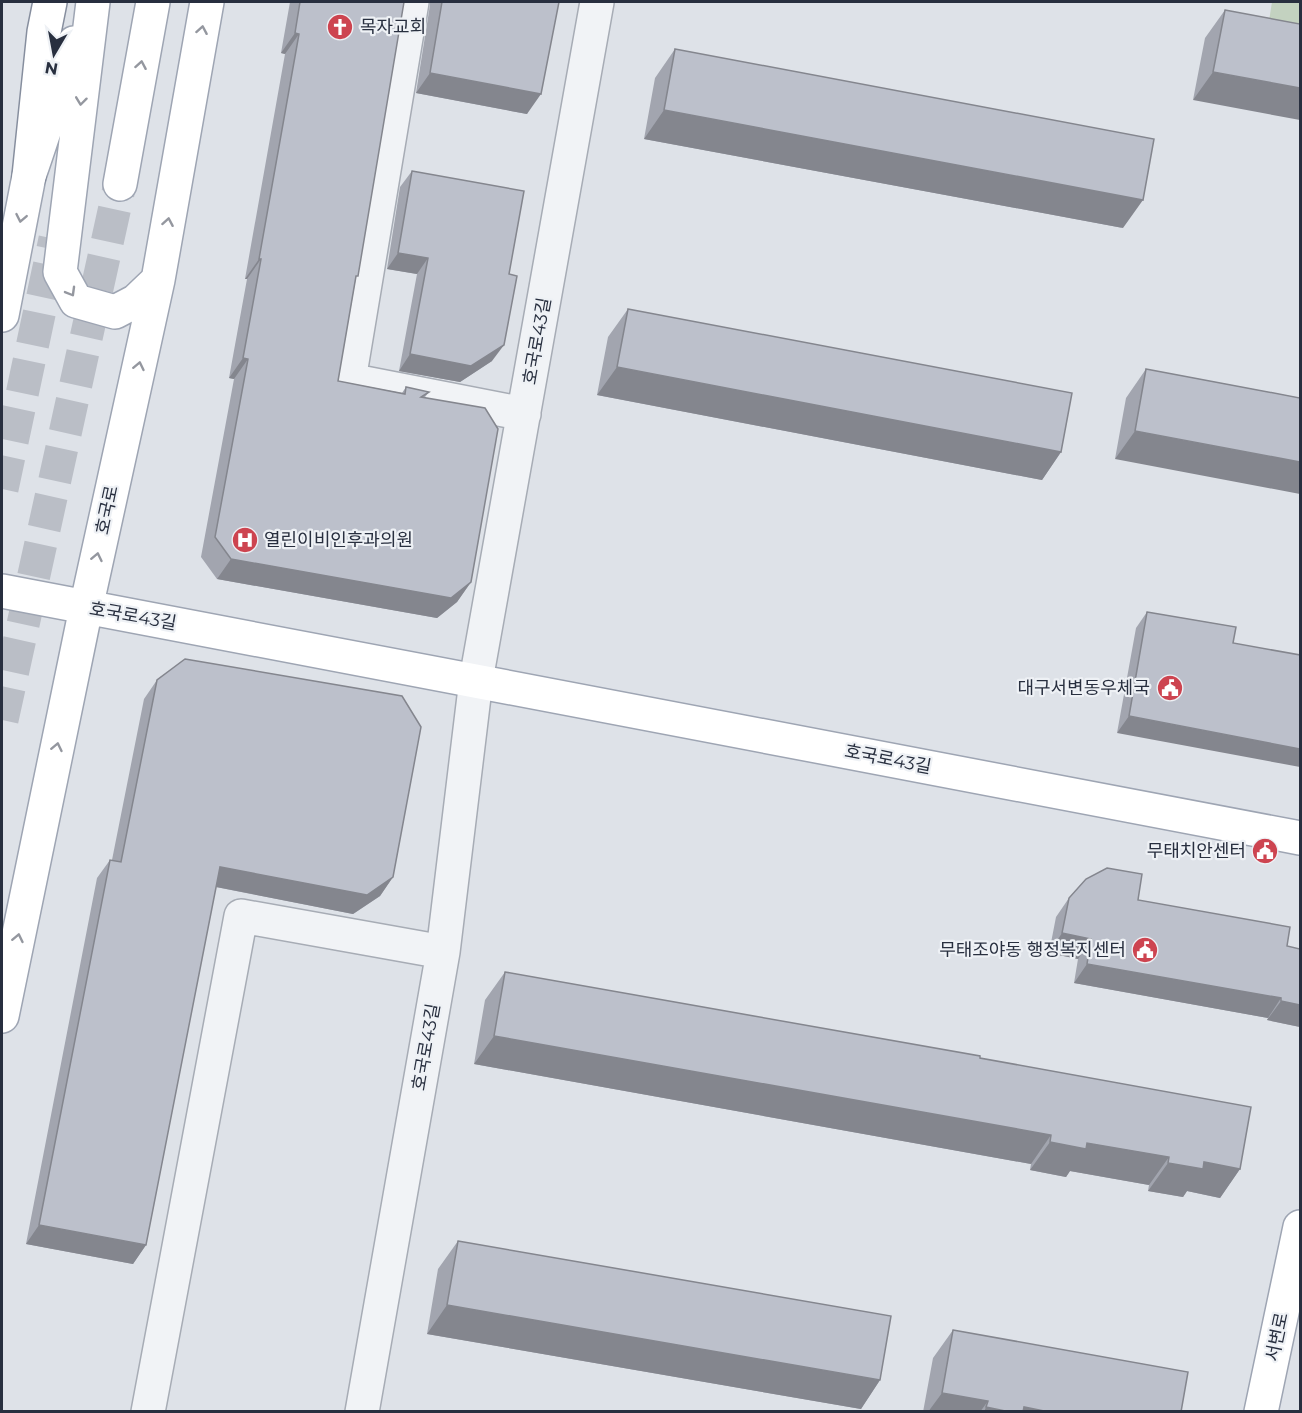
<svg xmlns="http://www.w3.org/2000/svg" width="1302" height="1413" viewBox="0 0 1302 1413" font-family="Montserrat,'Noto Sans KR',sans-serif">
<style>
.green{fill:#c3d2c0}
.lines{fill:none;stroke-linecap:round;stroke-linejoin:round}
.major-tunnel{stroke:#babec6;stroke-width:33;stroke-dasharray:33 16;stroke-linecap:butt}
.minor-casing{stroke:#a7acb5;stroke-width:36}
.major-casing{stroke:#9ea5b3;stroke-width:36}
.highway-casing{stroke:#868e9e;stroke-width:36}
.minor{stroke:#f1f3f6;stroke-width:33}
.major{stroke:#fff;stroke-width:33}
.highway{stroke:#fff;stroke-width:33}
.wall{fill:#a2a5af}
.shaded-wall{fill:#84868e}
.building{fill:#bcc0cb;stroke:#84868e;stroke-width:1.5}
.oneway{stroke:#94979f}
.labels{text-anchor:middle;stroke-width:4.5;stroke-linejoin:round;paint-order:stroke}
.poi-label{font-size:18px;fill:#282f3f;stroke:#eef1f5;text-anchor:end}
.street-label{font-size:18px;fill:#282f3f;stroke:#eef1f5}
</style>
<rect width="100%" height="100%" fill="#dee2e8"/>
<!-- green -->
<path class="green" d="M1272,2h28v25l-31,-6z"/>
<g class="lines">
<!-- major-tunnel -->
<path class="major-tunnel" d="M2,489l53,-250
M2,720l118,-536"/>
<!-- minor casing -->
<g class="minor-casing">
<path id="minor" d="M412,2l-63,378 175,34
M148,1412l93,-496 202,36
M362,1412l81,-460 33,-272 121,-678"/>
</g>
<!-- major casing -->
<g class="major-casing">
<path id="major" d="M93,2l-33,270 16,29 39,11 21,-11 22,-21
M120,184l33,-182
M2,315l27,-139 45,-133
M2,591l1298,247
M2,1016l84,-408 72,-328 49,-278
M1261,1412l39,-185"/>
</g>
<!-- highway casing -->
<g class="highway-casing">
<path id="highway" d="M29,176l15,-144 6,-30"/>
</g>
<!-- minor -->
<use href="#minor" class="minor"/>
<!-- major -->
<use href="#major" class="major"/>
<!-- highway -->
<use href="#highway" class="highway"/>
</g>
<!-- wall -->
<path class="wall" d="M290,2h114l-66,379 64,12 4,-6 23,5 -4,5 46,185 -14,20 -20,16 -220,-39 -16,-22 33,-178 -5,-1 18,-99h-2l40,-225 -4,-1z
M430,2h129l-32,112 -111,-21 14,-88z
M1225,10l75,14 -107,76 12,-62z
M675,49l448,179 -479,-89 11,-61z
M412,171l80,190 -32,21 -61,-11 18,-97 -30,-5 13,-82z
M628,309l433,143 -19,28 -445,-85 11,-58z
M1146,369l154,29 -185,61 11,-61z
M1147,612l89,15 -119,106 19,-105z
M157,680l236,197 -13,19 -27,18 -137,-27 -70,358 -13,19 -107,-20 71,-366 13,-18h2l32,-161z
M1069,898l69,2 149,46 13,81 -33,-7 1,-2 -194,-35 4,-24 -29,-6 7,-36z
M505,972l475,86 260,111 -20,29 -33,-7 -4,6 -35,-6 1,-6 -79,-14 -4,6 -36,-7 1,-6 -557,-100 11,-64z
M458,1241l422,139 -19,29 -434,-75 11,-65z
M953,1330l228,82h-258l10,-54z"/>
<!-- shaded-wall -->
<path class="shaded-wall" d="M295,33l4,1 -14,20 -4,-1z
M1213,72l87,16v32l-107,-20z
M430,73l111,21 -14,20 -111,-21z
M664,110l479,90 -20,28 -479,-89z
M398,253l30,5 -11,16 -30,-5z
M259,259h2l-14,20h-2z
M504,345l-12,16 -32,21 -61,-11 11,-17z
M243,358l5,1 -14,20 -5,-1z
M617,367l444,85 -19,28 -445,-85z
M1135,431l165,31v32l-185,-35z
M231,559l240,23 -14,20 -20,16 -220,-39z
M1129,716l171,33v18l-183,-34z
M220,867l173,10 -13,19 -27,18 -147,-29z
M1062,933l29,6 -13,20 -29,-6z
M1087,964l194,34 -13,20 -194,-35z
M1281,1001l19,4v22l-33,-7z
M494,1036l557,99 -20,29 -557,-100z
M1050,1142l37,1 82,14 -20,28 -79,-14 -4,6 -36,-7z
M1204,1162l36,7 -20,29 -33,-7 -4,6 -35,-6 20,-28z
M39,1225l107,20 -13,19 -107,-20z
M447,1305l433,75 -19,29 -434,-75z
M942,1393l46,8 -8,11h-52z
M986,1407l24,5h-26z
M1024,1407l25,5h-28z"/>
<!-- building -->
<path class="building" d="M300,2h104l-46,274h-2l-18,105 67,13 1,-7 23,5 -8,5 64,11 13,21 -27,153 -20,16 -220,-39 -16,-22 33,-178 -5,-1 18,-99h-2l40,-225 -4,-1z
M442,2h117l-18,92 -111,-21z
M1225,10l75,14v64l-87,-16z
M675,49l479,90 -11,61 -479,-90z
M412,171l112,20 -15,83 8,2 -13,69 -33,21 -61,-12 18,-96 -30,-5z
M628,309l444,84 -11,59 -444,-85z
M1146,369l154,29v64l-165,-31z
M1147,612l89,15 -3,16 67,12v94l-171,-33z
M185,659l217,37 19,31 -28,150 -26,18 -147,-28 -74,378 -107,-20 71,-365 11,2 36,-182z
M1107,868l35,6 -4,26 152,27 -3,19 13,3v56l-19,-4v-3l-194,-34 4,-25 -29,-6 7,-35 17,-19z
M505,972l475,84v2l271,49 -11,62 -36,-7 -1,7 -35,-6 1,-6 -82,-14 -1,6 -36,-7 1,-7 -557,-99z
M458,1241l433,75 -11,64 -433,-75z
M953,1330l235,42 -7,40h-132l-25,-5 -1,5h-13l-24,-5 2,-6 -46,-8z"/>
<!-- one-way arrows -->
<defs><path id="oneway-chevron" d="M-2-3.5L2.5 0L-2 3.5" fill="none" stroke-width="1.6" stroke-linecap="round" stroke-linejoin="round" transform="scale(1.5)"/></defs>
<g class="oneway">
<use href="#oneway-chevron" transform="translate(202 30) rotate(-80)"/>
<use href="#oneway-chevron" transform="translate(141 65) rotate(-80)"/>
<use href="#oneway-chevron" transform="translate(81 101) rotate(97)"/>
<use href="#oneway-chevron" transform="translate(21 218) rotate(101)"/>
<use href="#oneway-chevron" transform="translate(168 222) rotate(-80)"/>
<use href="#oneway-chevron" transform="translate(71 292) rotate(60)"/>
<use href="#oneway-chevron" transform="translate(139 366) rotate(-78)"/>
<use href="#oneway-chevron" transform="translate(97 557) rotate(-78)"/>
<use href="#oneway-chevron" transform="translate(57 747) rotate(-78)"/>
<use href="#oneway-chevron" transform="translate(18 938) rotate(-78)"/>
</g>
<!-- icons -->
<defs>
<g id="church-disc" transform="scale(1.35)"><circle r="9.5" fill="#cd4450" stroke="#eef1f5"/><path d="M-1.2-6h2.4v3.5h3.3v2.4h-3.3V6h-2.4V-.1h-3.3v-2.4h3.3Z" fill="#fff"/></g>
<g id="hospital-disc" transform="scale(1.35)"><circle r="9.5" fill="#cd4450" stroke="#eef1f5"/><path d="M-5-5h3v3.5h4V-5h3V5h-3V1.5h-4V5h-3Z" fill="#fff"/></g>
<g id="civic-disc" transform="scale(1.35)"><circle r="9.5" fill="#cd4450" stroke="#eef1f5"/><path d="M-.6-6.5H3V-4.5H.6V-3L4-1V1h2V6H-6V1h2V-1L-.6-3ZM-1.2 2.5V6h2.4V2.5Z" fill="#fff"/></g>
</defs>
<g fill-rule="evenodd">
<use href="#church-disc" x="340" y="27"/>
<use href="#hospital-disc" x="245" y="540"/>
<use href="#civic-disc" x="1170" y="688"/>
<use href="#civic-disc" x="1265" y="851"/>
<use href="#civic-disc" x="1145" y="950"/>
</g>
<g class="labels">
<!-- poi labels -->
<g class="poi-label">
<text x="360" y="33" text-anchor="start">목자교회</text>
<text x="264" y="546" text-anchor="start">열린이비인후과의원</text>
<text x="1150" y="694">대구서변동우체국</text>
<text x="1246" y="857">무태치안센터</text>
<text x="1126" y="956">무태조야동 행정복지센터</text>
</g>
<!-- street labels -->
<g class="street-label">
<text transform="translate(537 341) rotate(-80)" y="6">호국로43길</text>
<text transform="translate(107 510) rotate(-78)" y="6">호국로</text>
<text transform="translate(133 616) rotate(10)" y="6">호국로43길</text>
<text transform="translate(888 759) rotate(11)" y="6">호국로43길</text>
<text transform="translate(426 1047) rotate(-80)" y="6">호국로43길</text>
<text transform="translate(1277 1337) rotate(-78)" y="6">서변로</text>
</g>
</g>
<!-- border -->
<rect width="1302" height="1413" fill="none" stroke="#282f3f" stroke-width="6"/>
<!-- north arrow -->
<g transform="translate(54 54) rotate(190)" stroke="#eef1f5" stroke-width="4.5" paint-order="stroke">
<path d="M0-4.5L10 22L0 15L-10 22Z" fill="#282f3f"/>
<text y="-9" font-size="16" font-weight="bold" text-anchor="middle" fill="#282f3f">N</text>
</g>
</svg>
